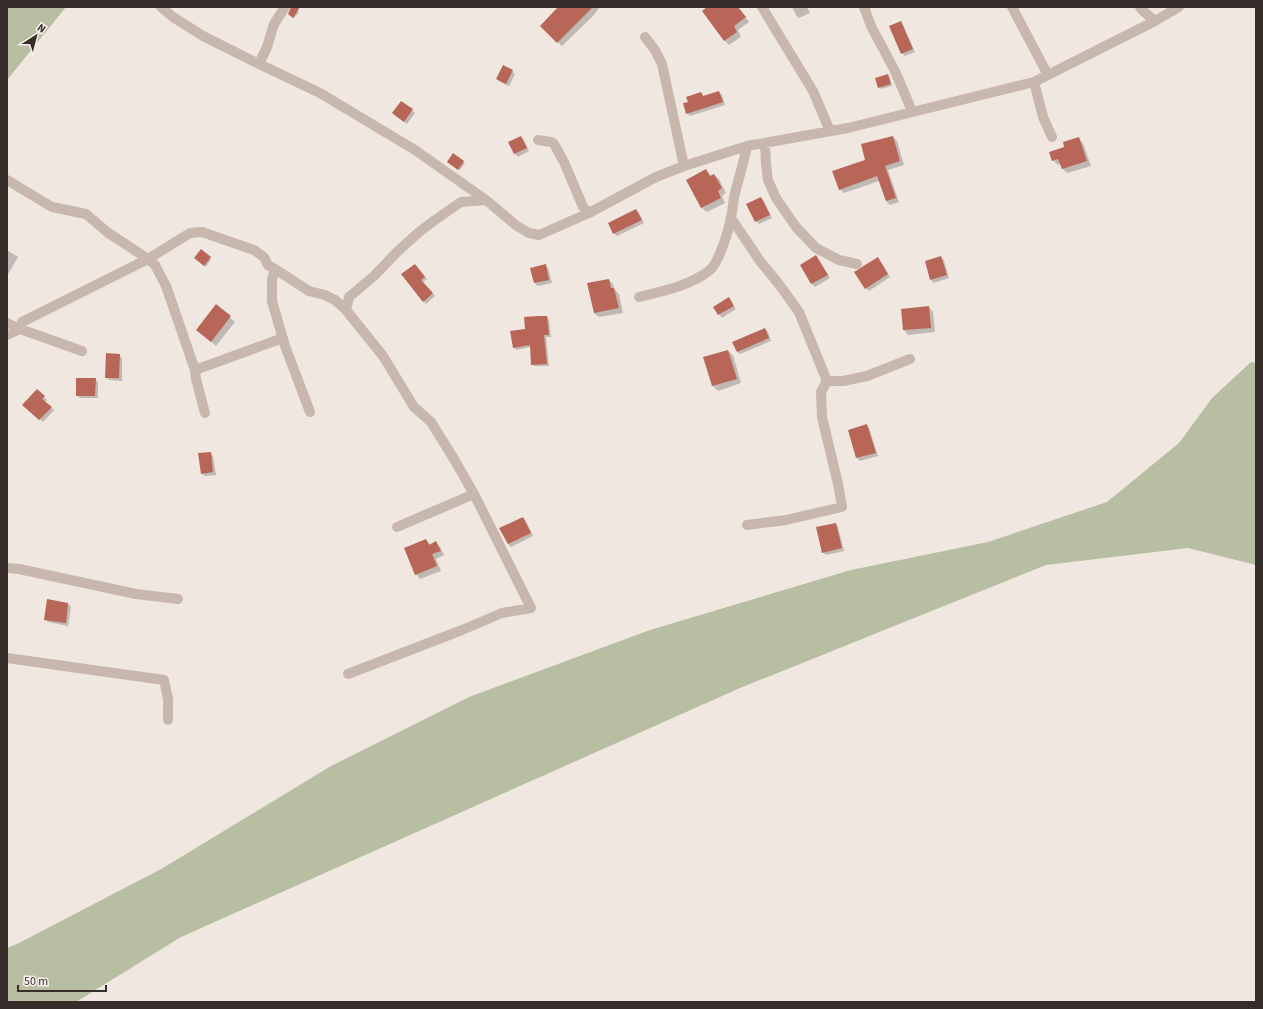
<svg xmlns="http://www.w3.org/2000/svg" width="1263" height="1009" viewBox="0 0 1263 1009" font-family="'Source Sans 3',sans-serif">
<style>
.green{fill:#b7bea2}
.shadow{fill:#0003}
.building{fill:#b86657}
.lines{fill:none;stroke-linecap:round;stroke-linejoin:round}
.street{stroke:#c7b7ad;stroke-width:10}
</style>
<rect width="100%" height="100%" fill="#f0e7e0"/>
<!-- green -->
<path class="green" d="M7,7h59l-59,73z
M1251,362l5,1v202l-68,-17 -142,17 -306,123 -559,249 -105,65h-69v-54l10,-4 146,-76 168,-102 138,-69 181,-67 201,-60 137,-28 119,-40 72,-59 33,-45z"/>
<!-- shadow -->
<path class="shadow" d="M292,7l7,5 -5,6 -5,-4z
M560,7h40l-8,10 -30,29 -21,-20z
M709,7h29l11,15 -11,8 3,7 -12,8 -4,-4z
M792,7h15l3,6 -11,5 -3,-3z
M900,22l3,3 12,27 -10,4 -3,-3z
M512,71l3,3 -6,12 -9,-4 -3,-3z
M889,76l3,10 -11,3 -5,-11z
M719,92l3,3 3,10 -35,11 -3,-3 2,-11 12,-9 3,4z
M412,110l3,3 -8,11 -11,-8z
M521,137l3,3 5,11 -11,6 -3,-3z
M893,137l4,4 7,24 -16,5 11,32 -9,3 -4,-4 -7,-20 -35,12 -4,-4 26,-29z
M1078,138l5,5 8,23 -24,7 -4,-4 -2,-5 -3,1 -5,-5 13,-13z
M453,154l12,9 -5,7 -11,-7z
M706,171l5,5 3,-1 5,4 7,14 -4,3 3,7 -18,9 -5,-4 -14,-28z
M761,198l3,3 8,17 -13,6 -3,-3z
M636,210l3,3 5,10 -27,13 -3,-3z
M7,250l11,7 -11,19z
M201,251l10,8 -5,8 -11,-9z
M816,257l14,21 -15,9 -3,-3 -11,-19z
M941,257l3,3 5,18 -15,5 -3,-3 -5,-18z
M880,261l10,16 -21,14 -3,-3z
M545,266l3,2 4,15 -14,3 -3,-3 -3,-14z
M417,267l10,12 -4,3 12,14 -9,8 -24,-29z
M609,280l4,4 1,5 5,5 4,19 -24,4 -5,-4z
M729,299l7,10 -14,9 -8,-11z
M216,306l19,16 -19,24 -14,-12z
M929,307l4,5 2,20 -27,3 -4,-5 -2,-20z
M547,317l2,3 2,17h-5l3,29h-14l-3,-2 -1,-17 -15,3 -2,-3 12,-17z
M765,329l3,3 3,9 -31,13 -3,-3z
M728,351l5,4 8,28 -23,8 -5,-5 -8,-28z
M119,355l3,3v23l-13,-1 -3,-3z
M95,379l3,3v16h-18l-3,-3z
M37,390l10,10 -2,2 9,8 -11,12 -19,-17z
M866,426l3,2 9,28 -18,5 -3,-3 -8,-27z
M210,453l3,3 3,19 -11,1 -3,-3z
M523,518l3,3 7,15 -22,11 -3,-3 -7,-15z
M836,524l2,3 6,24 -18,4 -3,-3z
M426,540l5,5 5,-2 4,4 4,8 -8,4 5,12 -21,8 -4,-5z
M48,600l20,4 3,3 -3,19 -20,-4 -3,-3z"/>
<!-- building -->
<path class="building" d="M291,7h9l-7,11 -5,-4z
M558,7h35l-36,36 -17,-17z
M707,7h31l8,10 -12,9 3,6 -13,9 -22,-30z
M901,21l12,28 -12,5 -12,-28z
M503,65l10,5 -7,14 -10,-5z
M888,74l3,10 -13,4 -3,-10z
M719,91l4,11 -37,12 -3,-11 5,-1 -2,-5 15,-5 2,4z
M401,101l12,8 -9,13 -12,-9z
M521,136l6,12 -13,6 -6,-12z
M893,136l7,25 -15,5 11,32 -10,3 -9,-25 -38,14 -7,-19 33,-11 -4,-16z
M1079,137l8,24 -25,8 -4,-10 -6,2 -3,-9 15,-5 -1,-5z
M453,153l11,8 -6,9 -11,-8z
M706,169l4,7 4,-2 8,14 -4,3 3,7 -20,10 -15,-28z
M761,197l9,18 -15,7 -9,-18z
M636,209l6,11 -29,14 -5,-11z
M201,249l10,8 -7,9 -10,-8z
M816,255l12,20 -17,9 -11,-19z
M941,256l6,19 -17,5 -5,-19z
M878,257l10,17 -23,15 -11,-17z
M415,264l10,13 -4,3 12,13 -10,9 -22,-28z
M546,264l3,16 -15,3 -4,-15z
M609,279l2,9h3l5,20 -25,5 -7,-30z
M729,297l5,9 -16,9 -5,-8z
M216,304l15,12 -20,26 -15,-12z
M929,306l2,22 -28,2 -2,-21z
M539,316h8l2,19h-5l3,29 -16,1 -1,-20 -17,3 -3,-17 15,-2 -1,-12z
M765,328l4,10 -32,14 -5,-10z
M728,350l9,29 -25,7 -9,-29z
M106,353l14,1 -1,24h-14z
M76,378h20l-1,18h-19z
M37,389l8,7 -3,3 10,8 -13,13 -17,-15z
M867,424l9,29 -20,5 -8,-28z
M211,452l2,20 -12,2 -3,-21z
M523,517l8,16 -23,11 -9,-16z
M836,523l6,25 -20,5 -6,-26z
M426,539l3,6 7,-4 5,10 -9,3 5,12 -22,9 -11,-27z
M47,599l21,4 -2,20 -22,-3z"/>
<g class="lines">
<!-- street -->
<path class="street" d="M161,7l12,10 30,19 56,28 61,29 95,57 71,50 31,26 12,7 10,2 50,-22 67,-36 28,-11 63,-20 101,-18 186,-46 121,-61 24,-14
M762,7l51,84 17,40
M864,7l7,19 24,45 17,40
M1012,7l36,68
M1140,7l2,3 13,11
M645,37l10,13 7,14 22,102
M259,64l8,-17 7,-23 11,-17
M1034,82l9,35 9,20
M538,140l13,2 3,2 10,18 19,45 6,6
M765,143l1,21 2,16 8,18 20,29 20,21 23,12 18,4
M7,180l45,27 34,7 21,18 41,27
M731,218l29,43 18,22 21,29 28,69h16l24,-5 43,-17
M639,297c24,-6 51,-11 71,-27 9,-8 19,-40 21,-53 2,-8 2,-16 4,-24 4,-16 9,-31 12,-47
M7,323l13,6 2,-7 126,-63
M7,335l13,-6 62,22
M195,370l88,-32
M310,412l-25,-66 -13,-45v-22l3,-10 34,22 16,4 10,5 11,10
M205,413l-9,-34 -1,-9 -29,-84 -11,-21 -7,-6 42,-26 12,-1 52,18 10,7 4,8 7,4
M747,525l39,-5 56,-13 -4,-23 -16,-67 -1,-25 6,-11
M397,527l77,-33
M7,568l12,1 117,25 42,5
M7,658l157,22 4,19v21
M348,674l114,-44 40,-17 29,-5 -57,-114 -20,-35 -23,-37 -17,-15 -31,-51 -37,-46 3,-13 25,-21 23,-24 22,-20 16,-12 26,-18 25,-2"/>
</g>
<!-- border -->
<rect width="1263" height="1009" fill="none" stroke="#362d2b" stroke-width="16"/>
<!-- north arrow -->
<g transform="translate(36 36) rotate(36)" stroke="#f8f2ec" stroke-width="3" paint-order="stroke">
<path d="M0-3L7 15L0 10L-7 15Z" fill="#362d2b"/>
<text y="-6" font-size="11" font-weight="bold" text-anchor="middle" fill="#362d2b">N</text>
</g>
<!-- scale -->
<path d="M18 985v6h88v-6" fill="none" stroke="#362d2b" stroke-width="2"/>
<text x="24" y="985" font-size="12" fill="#362d2b" stroke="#f8f2ec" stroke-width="3" paint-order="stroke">50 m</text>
</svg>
